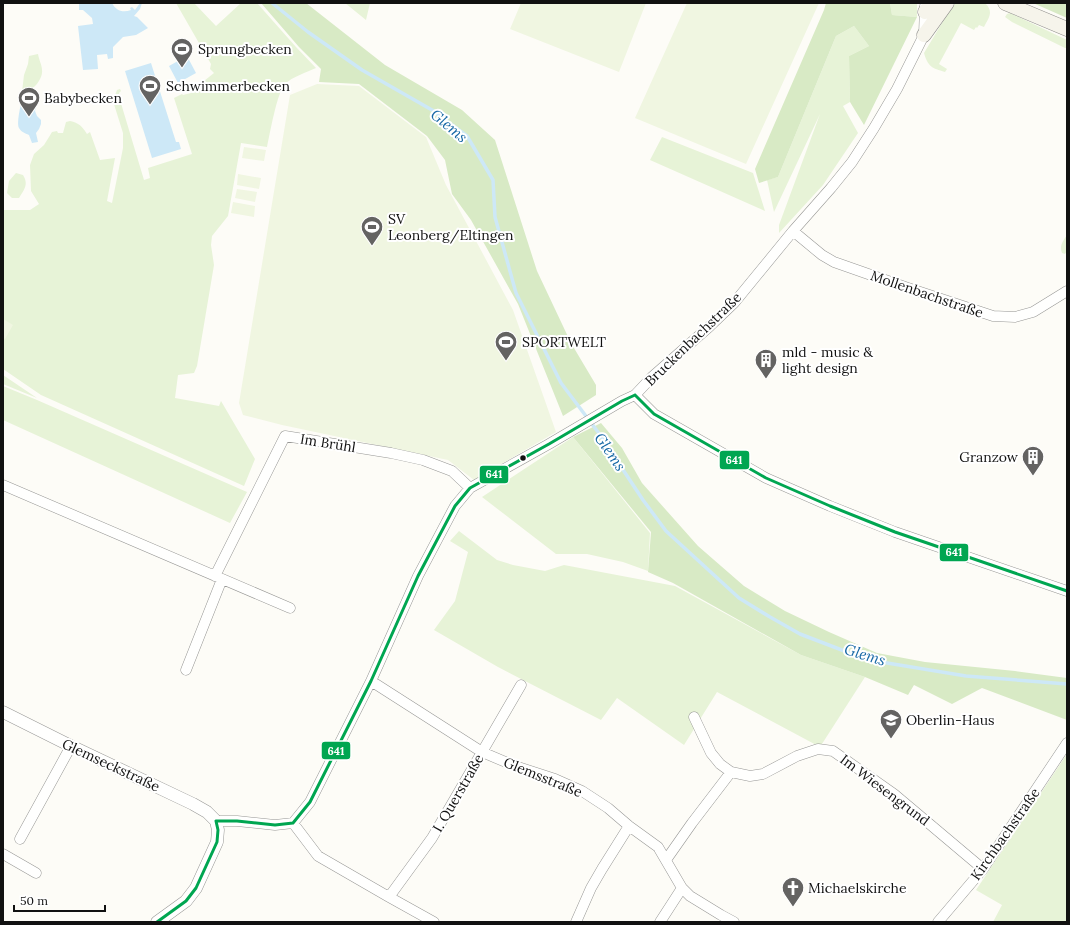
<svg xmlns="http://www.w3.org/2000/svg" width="1070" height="925" viewBox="0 0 1070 925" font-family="Lora,serif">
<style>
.green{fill:#e7f3d7}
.forest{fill:#d8eac5}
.pitch{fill:#f0f6e1}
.water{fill:#cde8f7}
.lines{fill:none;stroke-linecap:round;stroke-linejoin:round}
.stream{stroke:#cde8f7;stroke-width:3.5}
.minor-casing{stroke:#979795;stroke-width:11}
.tertiary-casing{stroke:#979795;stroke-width:13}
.secondary-casing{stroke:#8e8d8b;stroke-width:15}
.minor{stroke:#fffffe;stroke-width:10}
.tertiary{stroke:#fffffe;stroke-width:12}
.secondary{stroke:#f6f4eb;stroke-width:14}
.bus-1-casing{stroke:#fff;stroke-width:6}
.bus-1{stroke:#00a651;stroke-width:3}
.bus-dot{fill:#111;stroke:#fff;stroke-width:1.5}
.labels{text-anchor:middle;stroke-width:4;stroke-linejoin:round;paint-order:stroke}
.poi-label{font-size:14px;fill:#111;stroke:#fff;text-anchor:start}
.street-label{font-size:14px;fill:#111;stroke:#fff}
.water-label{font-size:15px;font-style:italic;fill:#1768a6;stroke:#fff}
.line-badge{stroke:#fff;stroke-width:1.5}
.badge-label{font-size:11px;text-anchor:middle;font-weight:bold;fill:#fff}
</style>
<rect width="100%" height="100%" fill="#fdfcf7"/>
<!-- green -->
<path class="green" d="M176,3h18l22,23 25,-23h16l39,44 20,21c-9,4 -24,9 -31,16 -8,8 -15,50 -18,63l-26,-4 -13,73 -16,20 -1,9 3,20 -17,101 -3,7 -16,2 -3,23 44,8 2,-5 34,58 -11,27 -203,-91 -38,-26v-159h27l9,-6 -8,-13 -1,-26 4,-11 10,-9 5,-8 3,-5 5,-1 1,2h5l3,-11 4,-1c9,2 12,5 17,13l3,-2 10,28 15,-2 -8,43 5,2 11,-55v-15l-10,-32 4,-11 3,-1 1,2 -2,2 2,6 -1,1 24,80 6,-2 -2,-10 44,-14 -18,-56 8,-4 1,1 12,-3 10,-8 -1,-3 10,-8 -4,-4 1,-5z
M345,3h25l-4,17z
M890,3h27v14l-25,-2z
M956,3h29c9,9 4,14 -1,24l-5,-2 -2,3 -1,-1 -2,3 -13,-7 -22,41 8,5 -2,3c-13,-4 -17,-5 -21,-19l27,-45z
M1010,13l57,27v8h-2l-53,-26 -7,-5 2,-3z
M854,26l15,20 -20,10 1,46 -7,4 15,27 -35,52 -44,48v-8l41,-111 -46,98 -7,-32 11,-3 58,-141z
M38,54c1,6 4,11 4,16 1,6 -5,16 -11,19 -2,2 -6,2 -9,3l2,-17 4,-11 1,-8z
M662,137l91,36 12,38 -115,-51z
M16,173l7,2c6,9 1,15 -4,23h-7l-5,-5 2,-12z
M1067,235v16l-2,3 -3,-1c-3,-7 1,-12 5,-18z
M3,375l34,23 -34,-14z
M3,386l34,14 210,92 -17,31 -227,-103z
M573,437l77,96 -2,38 -25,-9 -36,-8h-31l-74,-57z
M459,531l38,29 16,5 32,6 19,-6 111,21 126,69 64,22 -45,70 -103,-55 -33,53 -67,-47 -16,22 -103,-53 -64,-37 21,-29 13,-49 -18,-11z
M1067,754v168h-74l9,-17 -26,-15z"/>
<!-- forest -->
<path class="forest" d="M261,3h45l79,62 77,45 33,30 42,131 34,72 25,42v10l-33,21 -45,-112 -47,-84 -19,-26 -7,-34 -18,-24 -68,-52 -40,-2 2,-13 -22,-22z
M826,3h64l2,12 25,2 -53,108 -14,-23 -1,-46 20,-10 -15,-20 -18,10 -58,141 -19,6 -4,-14 69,-159z
M1033,3h34v15z
M601,423l21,25 20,35 56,63 46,40 41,25 44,21 48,21 48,9 90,9 52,7v42l-85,-32 -30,16 -38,-19 -6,10 -43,-18 -64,-22 -128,-72 -25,-11 3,-40 -78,-95z"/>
<!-- pitch -->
<path class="pitch" d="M521,3h125l-27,69 -109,-43z
M687,3h132l-73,161 -111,-46z
M317,84l42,2 67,51 20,48 67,125 43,122 -82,48 -26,-20 -166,-35 -39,-10 -4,-12 51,-308z
M244,147l22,3 -2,11 -22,-3z
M238,174l23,4 -2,11 -22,-4z
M237,189l20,3 -2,10 -20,-4z
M233,202l22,4 -1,11 -23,-4z
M3,319l10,6 -8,14 -2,-1z"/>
<!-- water -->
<path class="water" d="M80,3h32c4,8 11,10 19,7l-1,-2 2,-1 3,3 5,-7h2l-2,6 -6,7 3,1 11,11 -12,7 -13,2 -10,10v11l-5,1 -1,-5 -10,1 1,14 -15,1 -5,-44 15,-2 -1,-6 -9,-8h-4v-6z
M187,56l9,17 -18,10 -9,-17z
M151,63l25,79h3l2,7 -29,9 -27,-87z
M31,91l6,14 -2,6 2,5 4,4v4l-2,5 -3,4 2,9 -6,1 -3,-8c-4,-2 -8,-3 -10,-7 -3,-6 3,-27 4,-35z"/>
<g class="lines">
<!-- stream -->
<path class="stream" d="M272,3l36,29 54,38 70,40 35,26 26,44 2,37 21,76 45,90 37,49 45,68 23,31 73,67 31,19 30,17 47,18 28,9 91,15 101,8"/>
<!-- minor casing -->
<g class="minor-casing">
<path id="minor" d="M793,231l29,24 12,7 74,26 85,28 22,1 18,-5 34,-21
M635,395l19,19 112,64 64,28 65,26 172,59
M3,485l287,123
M215,576l70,-140 106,17 32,7 29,11 18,17
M186,670l36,-91
M371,681l111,71 33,14 40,13 27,12 26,17 21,18 29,21 24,41 8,8 31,19 13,7
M694,717l17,36 9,11 11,8 19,4 13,-2 34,-18 21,-7 15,2 61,43 89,75
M216,821h21l38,4 18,-2 17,-21 61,-121 47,-105 37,-70 15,-18 79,-44 73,-43 13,-6 17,-18 58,-51 24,-23 59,-72 38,-43 21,-26 22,-34 23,-39 27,-54 1,-29
M293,823l25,33 71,41 45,25
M20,839l51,-93
M3,854l33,19
M666,860l26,-37 39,-51
M389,897l43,-59 89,-153
M576,922l15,-34 11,-19 27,-43
M660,922l22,-34
M938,922l45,-53 84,-126"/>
</g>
<!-- tertiary casing -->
<g class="tertiary-casing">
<path id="tertiary" d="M3,712l68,34 122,58 14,8 9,9 2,9 -1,12 -21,46 -10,13 -29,21"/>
</g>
<!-- secondary casing -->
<g class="secondary-casing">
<path id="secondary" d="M1005,3l62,26
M925,12l6,-9
M924,35l23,-32"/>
</g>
<!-- minor -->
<use href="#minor" class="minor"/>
<!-- tertiary -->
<use href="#tertiary" class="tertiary"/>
<!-- secondary -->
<use href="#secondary" class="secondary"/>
<!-- bus-1 casing -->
<g class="bus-1-casing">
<path id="bus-1" d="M635,395l19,19 112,64 64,28 65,26 172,59
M216,821h21l38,4 18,-2 17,-21 61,-121 47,-105 37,-70 15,-18 79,-44 73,-43 13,-6
M157,922l29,-21 10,-13 21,-46 1,-12 -2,-9"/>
</g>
<!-- bus-1 -->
<use href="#bus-1" class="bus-1"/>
</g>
<!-- icons -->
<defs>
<g id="stadium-pin" transform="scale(1.15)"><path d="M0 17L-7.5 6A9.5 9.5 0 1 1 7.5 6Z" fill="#646362" stroke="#fff"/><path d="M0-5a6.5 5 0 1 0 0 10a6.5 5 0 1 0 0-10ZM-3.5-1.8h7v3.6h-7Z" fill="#fff"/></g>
<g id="building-pin" transform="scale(1.15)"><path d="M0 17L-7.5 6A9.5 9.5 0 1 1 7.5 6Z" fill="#646362" stroke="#fff"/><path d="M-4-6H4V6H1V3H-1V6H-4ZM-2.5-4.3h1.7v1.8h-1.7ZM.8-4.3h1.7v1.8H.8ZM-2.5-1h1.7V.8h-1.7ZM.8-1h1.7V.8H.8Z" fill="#fff"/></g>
<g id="school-pin" transform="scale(1.15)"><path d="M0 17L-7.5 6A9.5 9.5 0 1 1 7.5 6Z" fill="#646362" stroke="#fff"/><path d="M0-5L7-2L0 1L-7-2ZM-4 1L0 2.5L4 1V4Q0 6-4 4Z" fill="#fff"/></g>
<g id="church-pin" transform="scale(1.15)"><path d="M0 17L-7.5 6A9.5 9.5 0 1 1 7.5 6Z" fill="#646362" stroke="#fff"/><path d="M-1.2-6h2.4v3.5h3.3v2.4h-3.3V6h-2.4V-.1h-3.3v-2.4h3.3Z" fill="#fff"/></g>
</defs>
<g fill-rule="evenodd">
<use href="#stadium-pin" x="182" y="49"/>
<use href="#stadium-pin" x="150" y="86"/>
<use href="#stadium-pin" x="29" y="98"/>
<use href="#stadium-pin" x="372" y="227"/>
<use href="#stadium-pin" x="506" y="342"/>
<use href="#building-pin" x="766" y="360"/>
<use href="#building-pin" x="1033" y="457"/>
<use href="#school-pin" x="891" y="720"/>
<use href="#church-pin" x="793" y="888"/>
</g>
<!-- markers -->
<circle class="bus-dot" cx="523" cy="458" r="3.5"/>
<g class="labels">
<!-- poi labels -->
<g class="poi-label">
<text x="198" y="54">Sprungbecken</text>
<text x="166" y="91">Schwimmerbecken</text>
<text x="44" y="103">Babybecken</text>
<text x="388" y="224">SV<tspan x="388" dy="16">Leonberg/Eltingen</tspan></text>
<text x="522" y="347">SPORTWELT</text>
<text x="782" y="357">mld - music &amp;<tspan x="782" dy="16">light design</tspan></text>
<text x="1018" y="462" text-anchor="end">Granzow</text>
<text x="906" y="725">Oberlin-Haus</text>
<text x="808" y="893">Michaelskirche</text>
</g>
<!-- street labels -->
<g class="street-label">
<text transform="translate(927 294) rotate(19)" y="5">Mollenbachstraße</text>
<text transform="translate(693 339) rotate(-44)" y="5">Bruckenbachstraße</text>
<text transform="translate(328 443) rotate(9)" y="5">Im Brühl</text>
<text transform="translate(111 765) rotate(25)" y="5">Glemseckstraße</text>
<text transform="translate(543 777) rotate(22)" y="5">Glemsstraße</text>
<text transform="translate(885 790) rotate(37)" y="5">Im Wiesengrund</text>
<text transform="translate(458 793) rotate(-60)" y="5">I. Querstraße</text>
<text transform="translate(1005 834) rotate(-55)" y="5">Kirchbachstraße</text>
</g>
<!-- water labels -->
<g class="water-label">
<text transform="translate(449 126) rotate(40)" y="5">Glems</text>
<text transform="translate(610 452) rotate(55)" y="5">Glems</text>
<text transform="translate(865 655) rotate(17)" y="5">Glems</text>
</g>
</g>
<g class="line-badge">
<rect x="719" y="450" width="31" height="20" rx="4" fill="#00a651"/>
<rect x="479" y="465" width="30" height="19" rx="4" fill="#00a651"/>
<rect x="939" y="543" width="30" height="19" rx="4" fill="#00a651"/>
<rect x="321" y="741" width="30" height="19" rx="4" fill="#00a651"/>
</g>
<g class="badge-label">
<text x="734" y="464">641</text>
<text x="494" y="478">641</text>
<text x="954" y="556">641</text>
<text x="336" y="755">641</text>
</g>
<!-- border -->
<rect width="1070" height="925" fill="none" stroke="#111111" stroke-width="8"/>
<!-- scale -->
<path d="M14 905v6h91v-6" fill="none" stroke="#111111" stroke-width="2"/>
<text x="20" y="905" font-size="12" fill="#111111" stroke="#ffffff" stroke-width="3" paint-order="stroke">50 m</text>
</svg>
